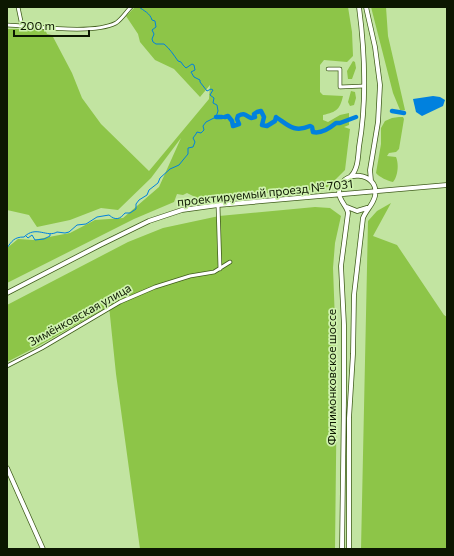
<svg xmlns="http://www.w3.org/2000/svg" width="454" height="556" viewBox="0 0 454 556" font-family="Commissioner,sans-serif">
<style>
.green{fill:#8dc548}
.water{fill:#0081de}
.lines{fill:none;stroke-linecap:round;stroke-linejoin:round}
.stream{stroke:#0081de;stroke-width:1}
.river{stroke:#0081de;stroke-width:4.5}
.street-casing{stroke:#405c1d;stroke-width:4.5}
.secondary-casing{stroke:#405c1d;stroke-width:5.5}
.street{stroke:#fff;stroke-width:3}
.secondary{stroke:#fff;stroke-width:4}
.labels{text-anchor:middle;stroke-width:3.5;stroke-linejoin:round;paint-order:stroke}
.street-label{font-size:12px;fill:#0c1701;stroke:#cff2ae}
</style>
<rect width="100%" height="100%" fill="#c2e4a1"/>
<!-- green -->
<path class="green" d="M135,7h213l4,25 1,24 -6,6 -23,-2 -4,5v27l3,3 20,1c-3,13 -6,16 -20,19v5l5,2 12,-7 9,-2v12l-5,2 6,2 -5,41 -9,9 -3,7 -21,4 -115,8 -10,-5 -4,2 -6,-1 -3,8 -40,17 -127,64v-35l11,-9 15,1 37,-7 25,-13 28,-2 36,-31 22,-49 -30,40 -33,32 -17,-2 -31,12 -33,7 -8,-12 -22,-5v-181h38l2,5 5,1 20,38 10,25 19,26 48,47 60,-72 1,-14 -10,12 -26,-28 -19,-9 -15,-18 -2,-8 -12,-18z
M371,7h15l2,29 17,74h-5l-7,-17z
M353,61l2,1 1,6 -4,11h-4l-1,-8z
M351,91l4,1 1,6 -2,7 -4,1 -2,-4z
M399,117h4l1,2 -5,30 -3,3 -7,1 -2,3 9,1c3,7 2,19 -3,25 -5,-1 -14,-5 -17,-9l5,-29v-16l4,-7 7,-3z
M391,203l-18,33 24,9 47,70 3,2v232h-86l7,-328 9,-10z
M315,207l15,1 11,8 -6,27 -2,25 4,108 -2,173h-195l-24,-175 -7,-68 -69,39 -33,17v-57l121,-63 35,-14 56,-12z"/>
<!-- water -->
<path class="water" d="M433,96l7,1 5,3 -2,6 -21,10 -6,-4 -3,-13z"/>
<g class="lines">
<!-- stream -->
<path class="stream" d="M139,7c5,4 11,6 13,13l3,1 1,6 -4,3 2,4 -2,5 1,3 3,2h8c6,5 9,10 14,17l3,1 2,3 3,3 6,-4 2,1 1,5 -4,2 3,5 6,3v2l7,9 4,-2 2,1 -3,5 4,3 -1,5 4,2 1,6 -2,6
M26,236l2,2 4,-3 3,5 9,-1 6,-3v-2
M7,248c5,-7 7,-11 17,-11 12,-12 23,1 33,-5l8,1 4,-1 8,-7 9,-1 11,-7 12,-2c7,6 11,4 16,-2h5l6,-4v-5l3,-4 8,-5 2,-5 9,-7 2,-5 10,-9 9,-4 4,-5 5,-6v-6l5,-1 2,-5 -2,-4 3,-4 1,-2 4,1 3,-3 -1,-4 3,-4 8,-4"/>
<!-- river -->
<path class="river" d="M392,111l12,2
M216,117h6
M225,117l3,-1 4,5 1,5 6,-2 -2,-5 1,-3c7,-4 8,0 13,2l4,-1 -1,-3 3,-2 4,-1 3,6 -2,8 5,1 8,-5 1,-4c12,8 18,16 34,9l2,1 1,5c8,2 17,-4 23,-9h4l16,-6"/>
<!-- street casing -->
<g class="street-casing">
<path id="street" d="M18,7l4,19
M7,25c27,1 86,10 109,-2 6,-4 10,-11 15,-16
M328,69h12v18l24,-1
M218,205l2,64
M7,366l35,-18 78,-46 35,-15 35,-11 24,-4 16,-10"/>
</g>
<!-- secondary casing -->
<g class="secondary-casing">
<path id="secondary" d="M366,7l9,40 5,38 -2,37 -8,48 1,11
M351,176c7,-7 7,-19 8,-29 8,-46 6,-94 0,-140
M347,207l10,4 10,-3
M7,293l93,-48 49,-24 33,-11 36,-5 229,-20
M7,468l36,81
M342,549l2,-150v-74l-3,-59 7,-53c-1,-7 -8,-11 -9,-20 0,-25 41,-22 36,3 -2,9 -9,14 -12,22l-9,77 -1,59 -4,64v131"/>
</g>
<!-- street -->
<use href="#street" class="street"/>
<!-- secondary -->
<use href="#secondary" class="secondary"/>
</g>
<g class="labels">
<!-- street labels -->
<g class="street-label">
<text transform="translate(265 193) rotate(-6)" y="4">проектируемый проезд № 7031</text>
<text transform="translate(80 315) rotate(-29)" y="4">Зимёнковская улица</text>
<text transform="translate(332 377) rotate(-90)" y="4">Филимонковское шоссе</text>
</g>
</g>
<!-- border -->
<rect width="454" height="556" fill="none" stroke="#0c1701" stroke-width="16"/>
<!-- scale -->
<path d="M14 30v6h75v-6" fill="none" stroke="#0c1701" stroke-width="2"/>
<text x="20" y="30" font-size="12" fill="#0c1701" stroke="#cff2ae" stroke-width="3" paint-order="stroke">200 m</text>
</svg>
